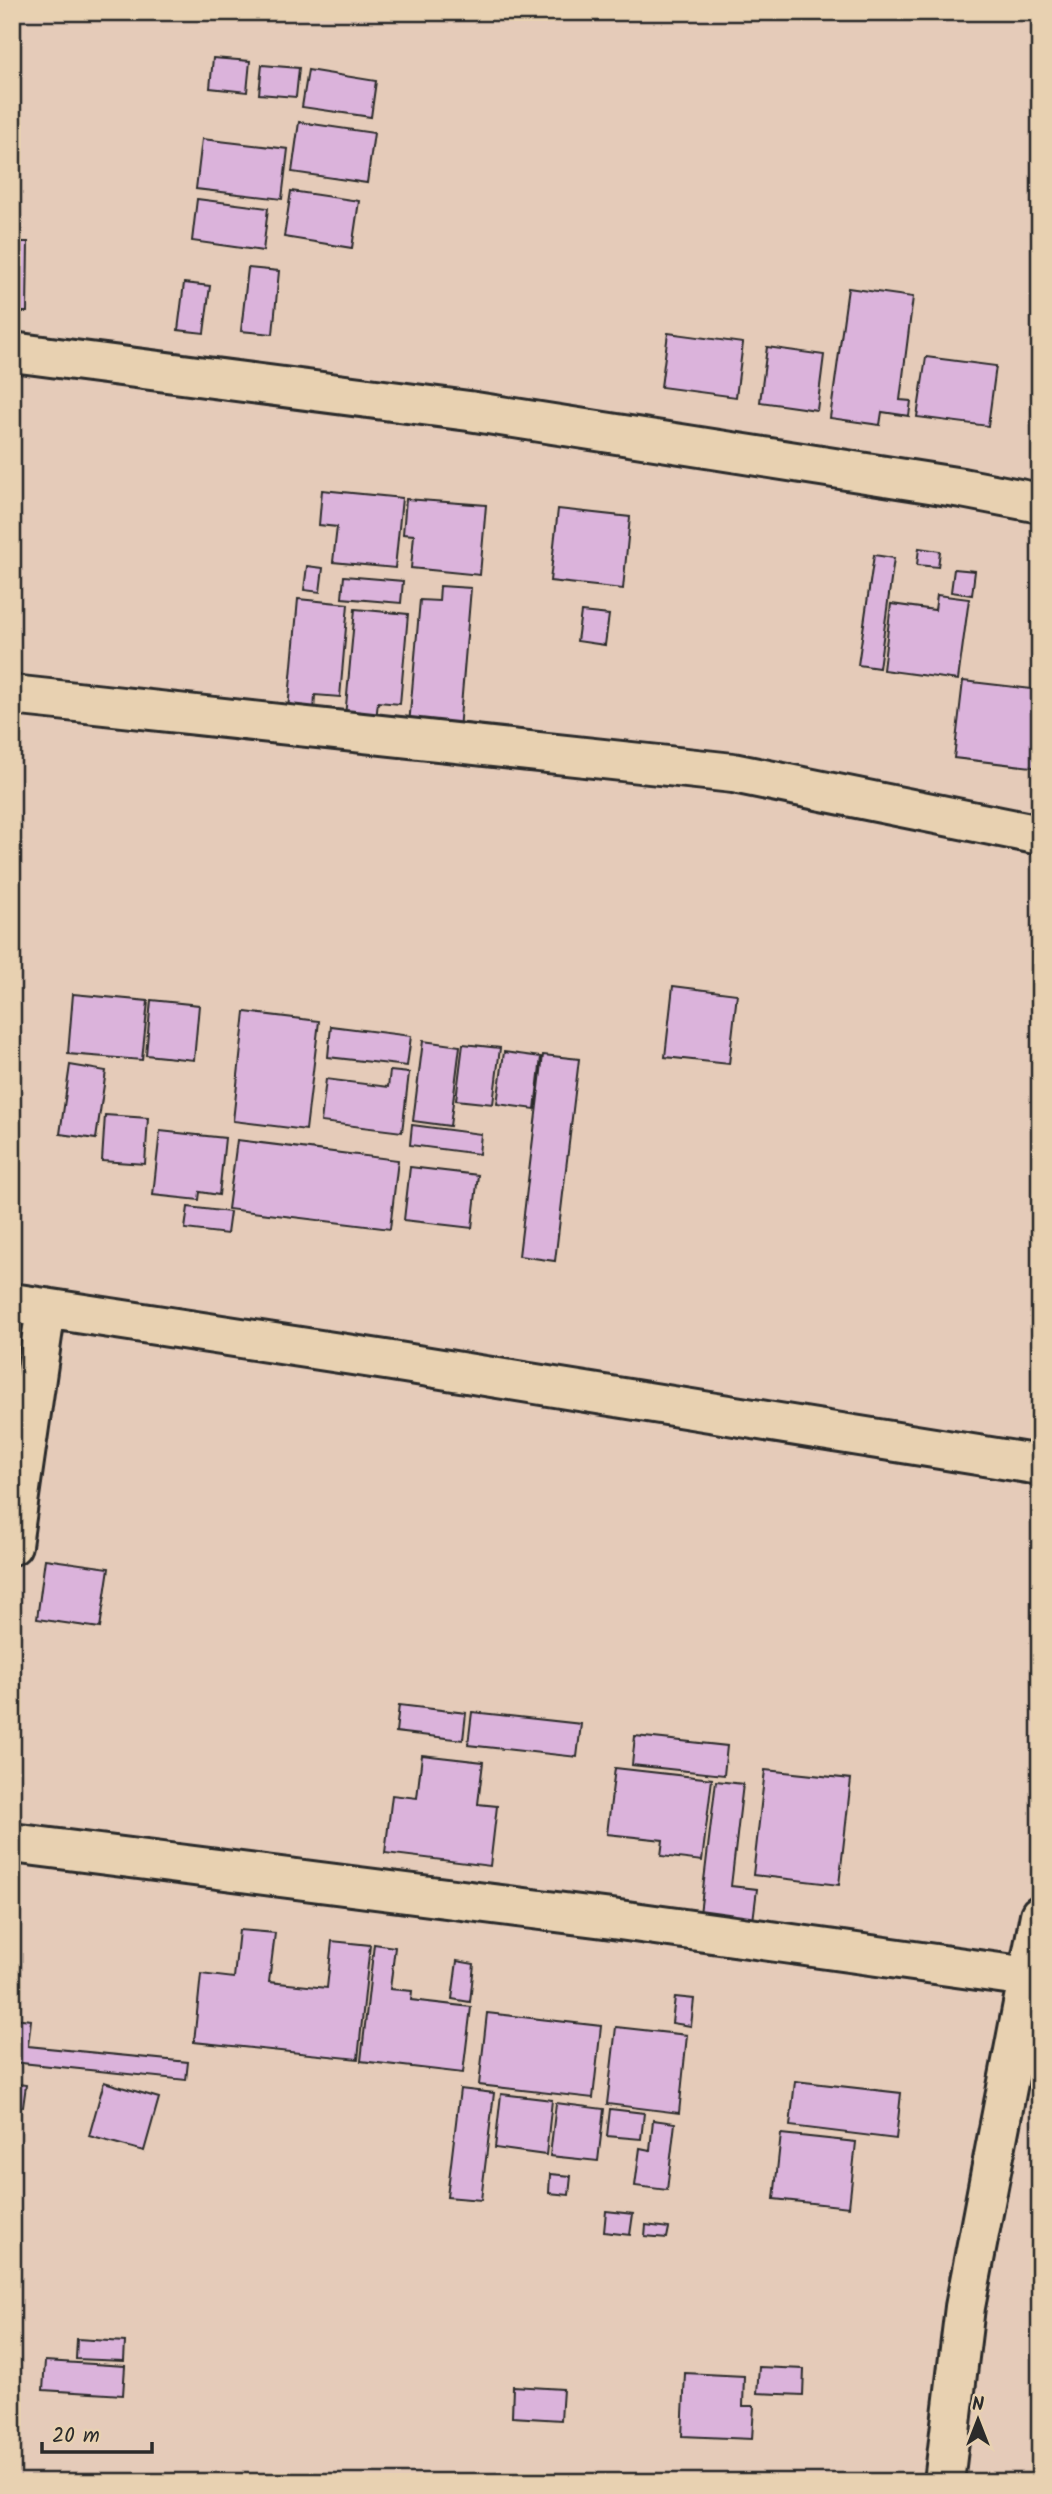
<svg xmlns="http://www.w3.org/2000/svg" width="1052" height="2494" viewBox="0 0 1052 2494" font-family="Kalam,sans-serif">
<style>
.building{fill:#dbb3db;stroke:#2b2b2b;stroke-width:2}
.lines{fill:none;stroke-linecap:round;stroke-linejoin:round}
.minor-casing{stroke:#2b2b2b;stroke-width:44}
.minor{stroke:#e8d1b1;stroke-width:38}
</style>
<rect width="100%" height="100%" fill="#e5cbb9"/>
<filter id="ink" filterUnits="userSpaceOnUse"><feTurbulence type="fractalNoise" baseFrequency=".0143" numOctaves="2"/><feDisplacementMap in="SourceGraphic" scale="14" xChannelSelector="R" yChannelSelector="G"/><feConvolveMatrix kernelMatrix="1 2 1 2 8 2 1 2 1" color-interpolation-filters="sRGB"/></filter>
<g filter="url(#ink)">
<!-- building -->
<path class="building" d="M213,58l37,3 -3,31 -37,-4z
M262,65l37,3 -3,29 -37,-3z
M308,70l68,11 -5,36 -69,-10z
M299,122l75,11 -7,50 -75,-11z
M202,139l86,10 -6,50 -86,-10z
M291,191l68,10 -7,47 -68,-11z
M197,199l71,9 -5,43 -71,-10z
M12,242h16l-1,70h-15z
M248,268l31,3 -6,63 -32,-3z
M184,283l26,3 -6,47 -26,-3z
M848,288l65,9 -13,103 11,1 -2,15 -27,-4 -2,13 -50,-7z
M668,333l75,10 -7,54 -75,-10z
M767,347l57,8 -7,55 -57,-8z
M926,357l70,9 -8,60 -71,-9z
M322,490l80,8 -7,70 -62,-6 4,-35 -18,-2z
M406,499l80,6 -6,70 -69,-7 3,-33 -11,-1z
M558,509l72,8 -7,72 -73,-8z
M919,548l21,3 -2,16 -21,-2z
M874,555l20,3 -15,110 -21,-3z
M307,566l16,2 -3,24 -16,-2z
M954,569l21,2 -3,24 -21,-3z
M344,576l59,5 -2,22 -59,-5z
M440,586l31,2 -12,142 -50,-5 11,-125 19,1z
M937,595l32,4 -11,81 -75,-10 8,-66 44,6z
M298,599l50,5 -8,93 -25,-2 -1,18 -26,-3z
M355,609l53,5 -8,90 -22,-2 -2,18 -31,-3z
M581,612l28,3 -4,30 -28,-4z
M963,681l77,9v78l-86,-10z
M673,986l64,8 -8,70 -64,-7z
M73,994l75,7 -6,59 -74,-6z
M151,1000l48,5 -5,55 -48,-5z
M245,1012l74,9 -13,109 -73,-9z
M331,1026l80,10 -4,30 -79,-9z
M423,1041l37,5 -10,80 -37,-5z
M463,1044l37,4 -7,56 -37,-4z
M504,1052l37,5 -6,52 -38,-5z
M543,1055l36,4 -24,202 -36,-5z
M70,1065l36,6 -10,68 -36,-5z
M390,1071l19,2 -7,59 -81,-10 5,-43 62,8z
M105,1115l43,3 -3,46 -43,-3z
M412,1125l69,9 -2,20 -69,-9z
M160,1131l65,7 -6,57 -19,-3 -1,8 -46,-5z
M237,1140l161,20 -8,69 -162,-20z
M410,1167l68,8 -6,53 -68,-8z
M188,1207l42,5 -3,22 -42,-5z
M45,1559l64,9 -9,60 -63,-9z
M399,1705l67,8 -3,27 -67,-8z
M472,1712l109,12 -4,33 -109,-12z
M635,1736l92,10 -3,29 -92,-10z
M422,1755l61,7 -5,42 19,2 -7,60 -105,-13 7,-58 25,3z
M615,1768l97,11 -10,82 -41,-5 2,-16 -56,-6z
M765,1770l86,9 -12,106 -86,-10z
M716,1781l27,3 -12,102 26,3 -4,32 -53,-7z
M239,1930l36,3 -6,49 58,6 5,-47 38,4 -12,114 -164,-17 7,-68 33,4z
M374,1944l21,3 -5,42 22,2 -1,9 60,7 -8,66 -102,-12z
M457,1961l17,3 -4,38 -18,-3z
M675,1997l19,2 -3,27 -19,-3z
M487,2013l114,13 -8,72 -114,-13z
M12,2018l19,2 -3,26 160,16 -2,18 -174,-18z
M616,2027l71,8 -8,78 -72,-9z
M795,2081l106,12 -5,46 -106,-13z
M104,2082l55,16 -15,53 -55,-15z
M12,2083l14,2 -3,22 -11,-1z
M460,2089l34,4 -13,107 -34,-3z
M501,2094l51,6 -6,55 -51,-7z
M556,2103l48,6 -6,52 -48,-5z
M610,2109l34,4 -3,26 -34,-3z
M653,2120l22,3 -8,67 -32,-4 5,-38 10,2z
M781,2134l75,8 -7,65 -75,-8z
M550,2174l21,2 -2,19 -20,-2z
M606,2211l27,3 -3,21 -26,-3z
M646,2225l23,3 -2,10 -22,-2z
M77,2339l48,3 -1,19 -48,-2z
M45,2361l80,5 -2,29 -80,-5z
M759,2367l45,2 -1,26 -46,-2z
M685,2373l59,3 -1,30h11l-2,33 -70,-3z
M513,2386l50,3 -2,31 -49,-3z"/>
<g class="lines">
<!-- minor casing -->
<g class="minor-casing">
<path id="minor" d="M12,352l457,59 493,77 78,15
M12,695l721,78 307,62
M12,1303l380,58 648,104
M12,1545l34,-237
M12,1843l600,76 416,58
M944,2482l21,-175 75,-392"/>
</g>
<!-- minor -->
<use href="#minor" class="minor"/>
</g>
</g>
<!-- margin -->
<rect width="1052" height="2494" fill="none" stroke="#e8d1b1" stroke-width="42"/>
<rect x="21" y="21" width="1010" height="2452" fill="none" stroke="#2b2b2b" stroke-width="2.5" filter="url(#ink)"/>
<!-- north arrow -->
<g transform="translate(978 2420)" stroke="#e8d1b1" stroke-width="5" paint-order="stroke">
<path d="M0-5L12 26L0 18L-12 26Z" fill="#2b2b2b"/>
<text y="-10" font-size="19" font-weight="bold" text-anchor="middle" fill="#2b2b2b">N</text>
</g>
<!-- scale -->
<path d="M42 2442v10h110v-10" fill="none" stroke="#2b2b2b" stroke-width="3.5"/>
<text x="52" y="2442" font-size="21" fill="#2b2b2b" stroke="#e8d1b1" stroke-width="5" paint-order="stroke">20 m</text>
</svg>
